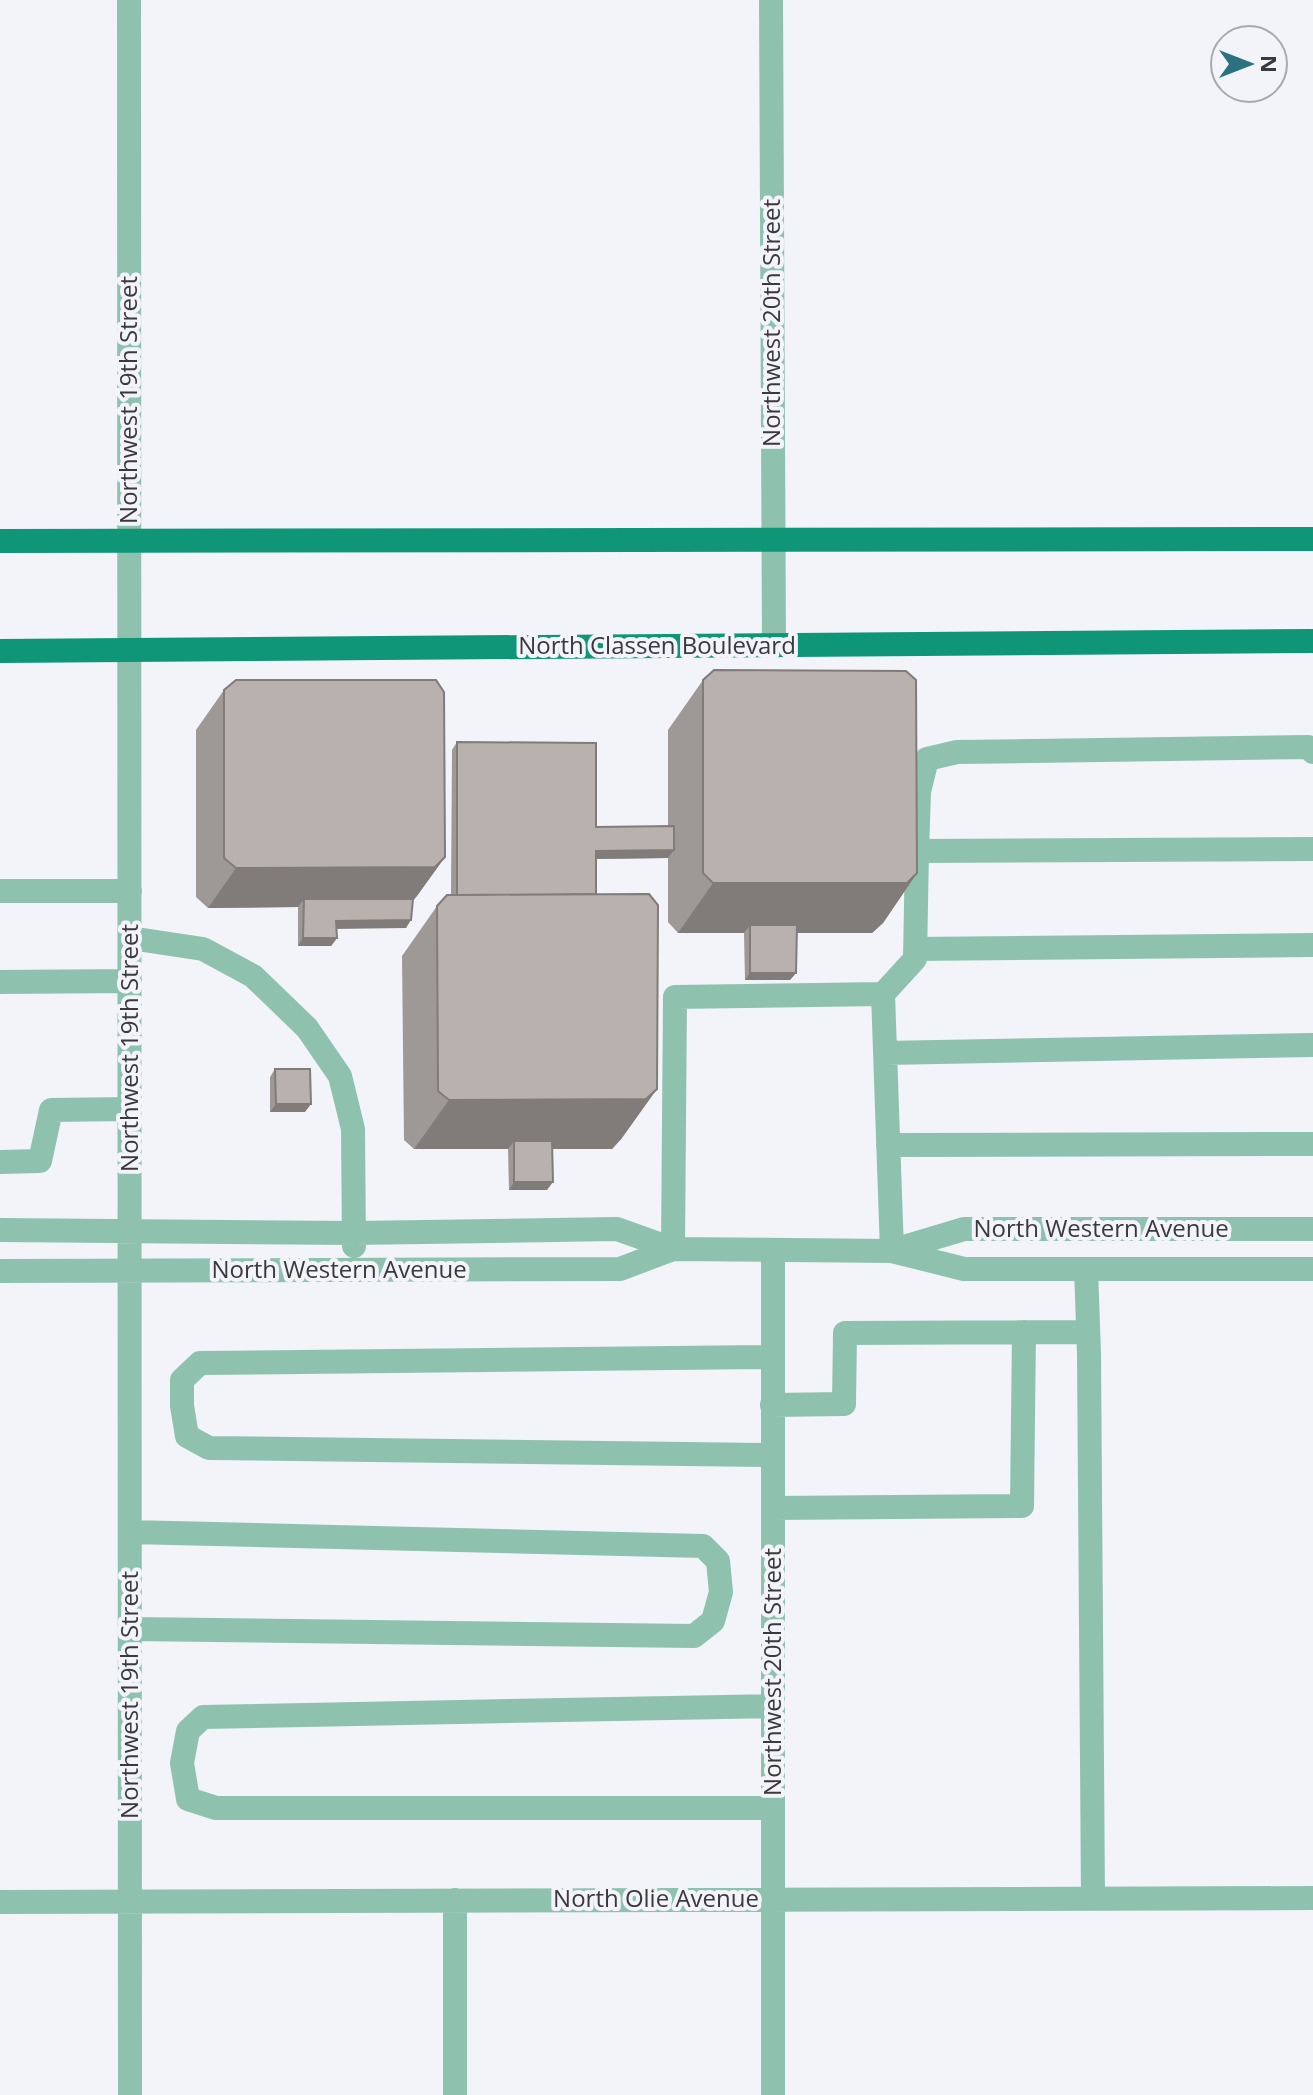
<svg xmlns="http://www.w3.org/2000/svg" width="1313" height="2095" viewBox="0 0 1313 2095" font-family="'Open Sans',sans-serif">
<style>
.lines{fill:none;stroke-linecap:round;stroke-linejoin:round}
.minor{stroke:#8ec2af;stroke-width:24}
.major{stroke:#0f9676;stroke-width:24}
.wall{fill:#9e9896}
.shaded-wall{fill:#817c7a}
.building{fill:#b8b1ae;stroke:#817c7a;stroke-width:2}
.labels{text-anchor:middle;stroke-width:8;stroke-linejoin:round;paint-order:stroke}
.street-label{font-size:24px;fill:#3a3a3d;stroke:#f3f3fa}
</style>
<rect width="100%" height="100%" fill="#f3f3fa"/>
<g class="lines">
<!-- minor -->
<path class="minor" d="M129,0l1,2095
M771,0l3,645
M917,851l2,-59 8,-33 30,-7 351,-5 5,5
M0,891h130
M130,938l73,11 50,27 54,52 33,48 13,53 1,117
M916,949l397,-4
M0,982l130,-1
M885,1053l428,-8
M888,1145l425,-1
M0,1162l40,-1 11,-51 79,-1
M0,1230l354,3 263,-4 56,20 219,2 72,18h349
M673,1249l2,-252 208,-3
M773,1250v845
M894,1250l70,-21h349
M892,1251l-9,-257 32,-35 2,-108 396,-2
M1086,1269l3,84 4,545
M0,1271l620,-2 53,-20
M772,1357l-572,6 -18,17v26l5,30 22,12 563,7
M772,1405l72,-1 1,-71 243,-1
M773,1508l249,-2 2,-174
M130,1532l573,14 15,15 3,31 -8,29 -19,15 -564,-7
M773,1706l-570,11 -15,14 -6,32 6,36 28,9h557
M455,1900v195
M0,1902l1313,-4"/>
<!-- major -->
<path class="major" d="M0,541l1313,-2
M0,651l1313,-10"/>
</g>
<!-- wall -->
<path class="wall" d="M703,680l214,193 -34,50 -11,10h-76v40l-6,7h-45l-1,-47h-66l-10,-11v-64l-72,1v35l26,244 -10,11h-59l-6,41h-38l-1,-41h-94l-10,-9 -2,-184 35,-50 14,-11 1,-145 5,-8 139,85 72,-1v-96z
M224,690l221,167 -32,44 -7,27h-69v10l-6,8h-33v-39l-90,1 -12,-11v-167z
M275,1069l30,43h-35v-35z"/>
<!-- shaded-wall -->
<path class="shaded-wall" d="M674,850l-6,8 -78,1 6,-8z
M445,857l-28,39 -10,11 -103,-8 -6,8 -90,1 28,-40z
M917,873l-34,50 -11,10h-122v-8l-6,8h-66l35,-50z
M411,920l-5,8 -75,1 5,-8z
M303,938h34l-6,8h-33z
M750,973h46l-6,7h-45z
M657,1089l-35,49 -10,11h-98v-8l-6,8h-94l35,-49z
M276,1104h35l-6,8h-35z
M514,1182h39l-6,8h-38z"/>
<!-- building -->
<path class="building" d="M714,670l192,1 10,9 1,193 -10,10h-194l-10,-10v-193z
M236,680h200l8,12 1,165 -10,10 -199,1 -12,-10v-168z
M457,742l139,1v84l78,-1v24l-78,1v43l-139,1z
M649,894l9,11 -1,184 -11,10 -197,1 -11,-9 -1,-185 10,-11z
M304,899h109l-2,21 -75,1 1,17h-34z
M750,925h47l-1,48h-46z
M275,1069h35l1,35h-35z
M514,1141h38l1,41h-39z"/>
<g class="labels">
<!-- street labels -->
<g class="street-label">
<text transform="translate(772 323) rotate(-90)" y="8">Northwest 20th Street</text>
<text transform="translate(129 400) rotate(-90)" y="8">Northwest 19th Street</text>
<text x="657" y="654">North Classen Boulevard</text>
<text transform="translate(130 1048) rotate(-90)" y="8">Northwest 19th Street</text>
<text x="1101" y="1237">North Western Avenue</text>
<text x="339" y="1278">North Western Avenue</text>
<text transform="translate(773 1672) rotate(-90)" y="8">Northwest 20th Street</text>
<text transform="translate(130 1695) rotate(-90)" y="8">Northwest 19th Street</text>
<text x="656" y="1907">North Olie Avenue</text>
</g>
</g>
<!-- north arrow -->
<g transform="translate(1249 64) rotate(90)"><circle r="38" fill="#f3f3fa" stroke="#a9a9ae" stroke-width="2"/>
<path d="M0-6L14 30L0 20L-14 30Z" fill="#2d7181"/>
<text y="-12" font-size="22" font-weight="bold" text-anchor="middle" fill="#3a3a3d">N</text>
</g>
</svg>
